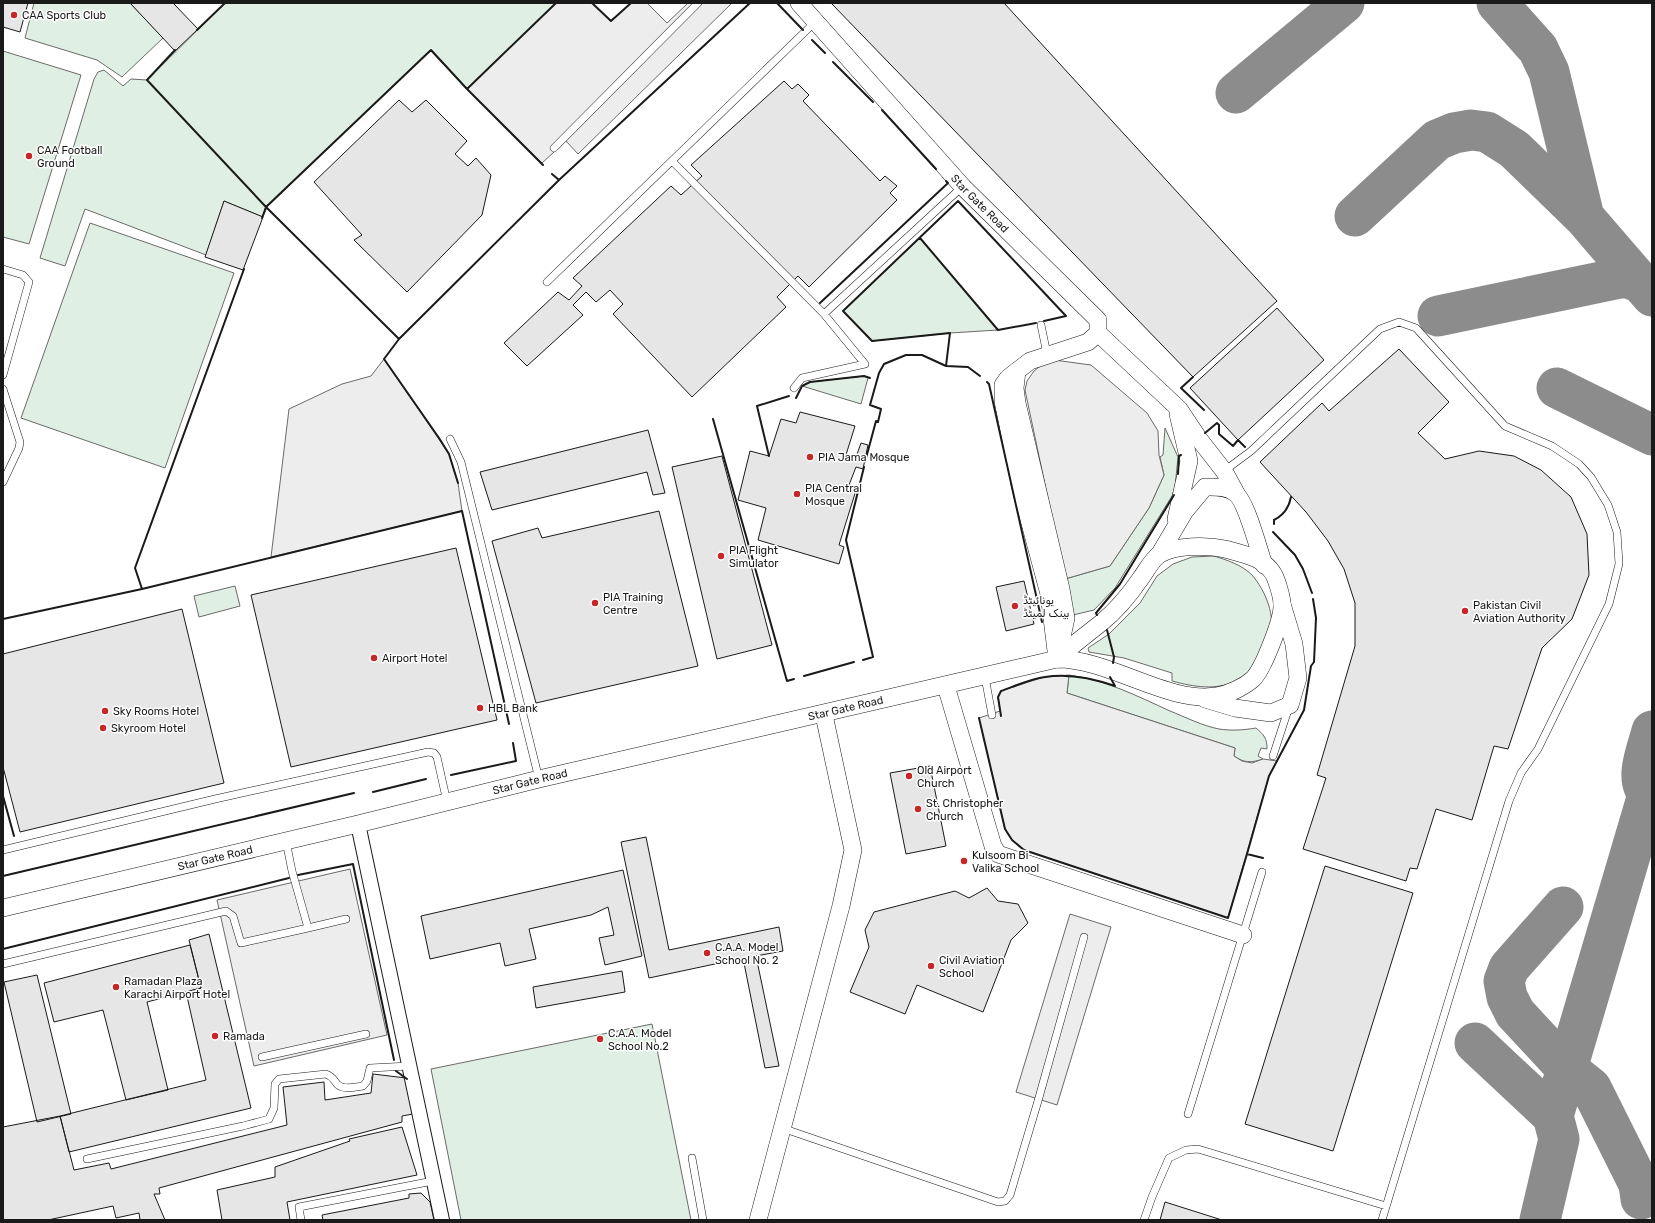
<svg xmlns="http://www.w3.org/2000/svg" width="1655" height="1223" viewBox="0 0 1655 1223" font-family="Rubik,Vazirmatn,sans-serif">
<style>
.green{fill:#e0efe3;stroke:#6a6a6a}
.parking{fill:#ededed;stroke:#6a6a6a}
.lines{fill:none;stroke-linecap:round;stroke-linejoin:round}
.taxiway{stroke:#8c8c8c;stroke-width:41}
.building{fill:#e6e6e6;stroke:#1a1a1a}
.service-casing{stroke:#1a1a1a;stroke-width:8}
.minor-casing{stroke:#1a1a1a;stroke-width:16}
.tertiary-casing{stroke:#1a1a1a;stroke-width:18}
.service{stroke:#fff;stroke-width:7}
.minor{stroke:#fff;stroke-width:14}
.tertiary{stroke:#fff;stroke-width:17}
.wall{stroke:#1a1a1a;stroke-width:2}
.poi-dot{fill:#c62828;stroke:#fff;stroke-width:1.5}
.labels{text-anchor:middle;stroke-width:3;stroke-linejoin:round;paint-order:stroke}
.poi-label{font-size:11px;fill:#1a1a1a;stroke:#fff;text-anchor:start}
.street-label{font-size:11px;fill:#1a1a1a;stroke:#fff}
</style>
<rect width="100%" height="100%" fill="#fff"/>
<!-- green -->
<path class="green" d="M34,3h96l33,35 -41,39 -25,-17 -72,-22z
M225,3h331l-89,86 -37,-39 -163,157 -4,10 -39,-16 -18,54 -121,-46 -20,57 -25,-8 54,-179 4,-7 6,-2 19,16 8,-7 16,1z
M3,51l78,24 -52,169 -26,-7z
M90,223l144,50 -69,195 -144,-50z
M920,238l78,92 -48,3 -78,8 -29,-30z
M864,376l4,2 -7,26 -59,-18 8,-4z
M1165,428l13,29 -3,30 -3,9 -57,92 -21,22 -21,5 -8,-36 45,-13 39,-58 15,-33 -4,-18 3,-2z
M1214,556c13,4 28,9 38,19 13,15 25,42 17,62 -2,5 -6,10 -9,16 -6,11 -11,21 -22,27 -21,11 -44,7 -66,1v-8l-48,-15 -35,-6 -1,-4 21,-14 31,-31 17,-27 16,-12 19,-7z
M235,586l5,20 -41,11 -5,-21z
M1069,675c37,5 68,21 101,36 15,6 33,15 49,18 13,2 25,1 37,-1 8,7 11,10 11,21l-6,-1 -3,8 5,3c-12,4 -19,4 -29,-3l1,-8 -168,-55z
M652,1024l39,196h-230l-30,-151z"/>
<!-- parking -->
<path class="parking" d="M556,3h36l19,18 20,-18h16l20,20 21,-20h44l-154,151 -12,-13 -24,22 -75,-74z
M384,359l65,95 9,29 4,28 -191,46 18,-148 53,-25 29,-8z
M1054,360l37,5 56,48 11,18 1,24 5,20 -15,33 -39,58 -45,13 -40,-189 2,-9 7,-10 9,-7z
M1069,675l-2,18 168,55 -1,8 8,5 10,2 11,-4 14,2 -8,15 -41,142 -204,-68 -12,-10 -7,-11 -26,-111 21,-7 -2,-14 3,-6 43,-14z
M350,869l37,166 -133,31 -37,-166z
M1070,914l41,13 -54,178 -41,-13z"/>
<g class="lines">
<!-- taxiway -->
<path class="taxiway" d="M1497,3l41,46 11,23 35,145 68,79
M1236,93l108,-90
M1355,216l82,-76 17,-7 17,-3 16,2 27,17 70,68
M1438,316l182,-38h9l12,5
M1557,388l95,47
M1652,731c-5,20 -20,51 0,66
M1563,907l-54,61 -5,13 3,16 8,16 51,55 25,20 48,96 2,15
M1475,1043l78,73
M1540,1220l19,-81 -6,-23 99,-335"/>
</g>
<!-- building -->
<path class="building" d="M3,3h25l-8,29 -17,-5z
M130,3h43l25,26 -23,22z
M831,3h173l273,298 -84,76z
M784,81l8,8 6,-5 11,11 -6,6 77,80 5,-5 12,10 -7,7 7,7 -88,87 -11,-11 -21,21 9,10 -94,90 -79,-83 10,-10 -13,-14 -14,12 -10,-10 -13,13 10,10 -56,51 -23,-23 54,-51 11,8 13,-14 -9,-8 98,-92 10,9 21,-19 -11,-11z
M399,100l13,12 14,-12 41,41 -12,13 13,12 8,-8 15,17 -9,40 -75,77 -53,-52 8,-5 -48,-53z
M224,201l39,16 -20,53 -38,-13z
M1277,308l47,52 -86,80 -48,-52z
M1399,349l50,53 -31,31 27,26 34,-8 35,5 27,14 30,27 16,37 2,41 -17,44 -30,29 -34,101 -14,-3 -22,74 -36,-11 -19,60 -7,-1 -4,13 -103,-32 23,-71 -9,-3 38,-129v-43l-11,-34 -16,-28 -22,-29 -46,-50 62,-59 7,8z
M800,412l55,14 -10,32 10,2 6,-17 7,2 -5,24 -7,-2 -7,18 8,2 -18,58 5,2 -5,17 -81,-24 8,-32 -28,-8 12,-49 19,5 12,-37 15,4z
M648,430l17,63 -12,2 -6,-23 -155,38 -12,-38z
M722,456l50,189 -55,14 -45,-192z
M659,511l39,155 -162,37 -44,-162 46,-13 4,10z
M456,548l41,172 -206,47 -40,-172z
M1024,581l10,43 -28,7 -10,-44z
M182,609l42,174 -204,49 -17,-65v-113z
M930,766l16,80 -40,8 -16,-81z
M646,837l23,113 110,-23 4,24 -27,5 23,110 -14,2 -22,-110 -94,20 -28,-136z
M1325,866l88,27 -80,258 -88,-27z
M623,870l19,86 -37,9 -6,-27 15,-3 -6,-28 -17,8 -62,14 7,30 -31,7 -5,-23 -70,16 -9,-43z
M987,888l11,13 20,3 10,19 -17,17 -28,72 -66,-27 -12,29 -55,-22 19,-45 -4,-17 9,-18 81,-21 14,7z
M209,934l42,174 -182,44 -9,-36 146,-36 -20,-88 15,-4 -12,-48z
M190,945l11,43 -54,14 21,88 -42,10 -23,-90 -49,12 -10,-39z
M622,971l3,21 -89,16 -3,-21z
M37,975l34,139 -34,8 -33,-140z
M373,1074l33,4 7,36 -11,2v6l-243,66 1,6h-6l11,26h-25l-1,-7 -23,5 -3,-12 -65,14h-45v-93l57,-11 14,54 35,-7 2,6 176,-44 -4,-38 41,-5 1,18 46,-7z
M402,1127l15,48 -130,27 3,18h-68l-5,-30 58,-13v-10l75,-26 -1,-2z
M421,1193l9,9 4,18h-111l-1,-5 87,-17v-4z
M1165,1202l57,18h-62z"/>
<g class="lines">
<!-- service casing -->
<g class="service-casing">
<path id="service" d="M554,148l144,-145
M672,161l152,153
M3,269l20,6 6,7 -26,93
M547,282l268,-260
M1041,325l6,29
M794,388l8,-10 63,-14 -41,-50 138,-127
M3,389l17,53 -1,6 -16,34
M450,439l11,23 78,317
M1224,471l27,-20 129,-122 19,-7 17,6 89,98 47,20 27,18 12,13 17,28 9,27 2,32 -10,40 -71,145 -17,24 -12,28 -127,419
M985,677l7,38
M1273,756l16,-49
M3,850l212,-51 213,-47 6,1 3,4 10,45
M308,928l38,-9
M3,964l223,-53 7,5 8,27 67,-15 -16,-57 -6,-30
M262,1057l104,-23
M1188,1114l74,-242
M782,1128l216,74 7,-1 5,-6 28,-94 46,-164
M692,1158l11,62
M87,1159l156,-33 26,-7 5,-11 1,-24 4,-5 47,-5c8,3 7,6 12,11 6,5 18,2 25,1l4,-5 3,-13 39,-2
M301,1220l-2,-13 134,-26
M1144,1220l8,-23 17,-39 17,-8 12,-1 188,57"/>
</g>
<!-- minor casing -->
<g class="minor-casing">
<path id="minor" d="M358,824l84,396"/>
</g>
<!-- tertiary casing -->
<g class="tertiary-casing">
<g id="tertiary">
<path id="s1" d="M799,3l164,184 135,133v13l-10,9 -58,19 -22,17 -5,7v16l18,89 28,104 8,65"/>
<path d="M1098,333l81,76 20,30 25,32 12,22"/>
<path d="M1017,371l-2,17 2,15 44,186 5,29 -5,24"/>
<path d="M1176,519l13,-58 -11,-47"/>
<path d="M1159,555l26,-44 20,-24c10,0 22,-1 30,6 11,7 24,58 29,72"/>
<path d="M946,686l47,160 5,8 245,81"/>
<path d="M1205,699l30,9 36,5 19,-8 8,-27 -4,-34 -12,-40"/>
<path id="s2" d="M3,908l355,-84 181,-45 518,-120c54,0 110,45 160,37 12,-2 27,-9 36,-17 10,-10 30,-60 29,-75 0,-7 -5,-23 -8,-29 -10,-18 -31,-21 -49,-26 -18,-4 -48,-4 -65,5 -7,4 -14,17 -19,24 -11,16 -24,32 -40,45 -15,12 -30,23 -44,36"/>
<path d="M758,1220l83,-314 12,-56 -29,-135"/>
</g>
</g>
<!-- service -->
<use href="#service" class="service"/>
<!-- minor -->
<use href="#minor" class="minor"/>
<!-- tertiary -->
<use href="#tertiary" class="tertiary"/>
<!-- wall -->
<path class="wall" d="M592,3l19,18 20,-18
M777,3l26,27
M197,30l28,-27
M812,40l13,13
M175,50l-28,30 119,127 -4,11
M833,62l40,40
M467,89l76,76
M882,110l54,59
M552,174l7,6
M920,238l78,92 38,-7
M820,303l128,-120 -2,-2
M399,339l160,-159 191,-177
M946,366l4,-33 -78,8 -29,-30 115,-110 108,115 -22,5
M1193,377l-12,11 23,22
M987,382l2,2 53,238
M796,398l6,-12 8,-4 54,-6 6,2
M713,419l74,262 7,-2
M1205,433l12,-10 2,2v9l14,12 5,-6 7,7
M769,456l-12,-50 32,-10
M865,462l11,-41 2,1 3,-13 -11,-4 9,-32 5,-9 22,-9h16l24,11 22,1 12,9
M1178,474l1,-18 2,-1
M458,483l-9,-29 -10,-16 -55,-79 15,-20 -133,-132 165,-157 36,39 89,-86
M1274,524v-4c10,-5 15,-12 17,-23
M1273,532l22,23 8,14 9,24
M142,589l-7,-21 109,-299
M1097,615l-1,-2 24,-29 54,-89
M3,619l139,-30 320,-78 47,213
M1107,630l7,27 -1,6
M863,660l10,-3 -27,-117 18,-73
M804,676l50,-14
M1110,677l5,9
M1001,716l-3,-19 3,-6c14,-5 29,-12 44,-14 24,-4 47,1 70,9
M979,718l26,111 7,11 12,10 204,68 19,-64
M451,775l65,-14 -3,-18
M373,792l53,-13
M3,796l11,40
M1263,858l-16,-4 22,-78 35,-66 7,-44 3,-4 2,-44 -3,-19
M298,875l55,-11 41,196
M3,876l351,-83
M3,949l286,-71
M396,1071l11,8"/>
</g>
<!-- markers -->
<g class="poi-dot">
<circle cx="14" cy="15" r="4"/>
<circle cx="29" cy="156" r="4"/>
<circle cx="810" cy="457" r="4"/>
<circle cx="797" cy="494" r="4"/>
<circle cx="721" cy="556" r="4"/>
<circle cx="595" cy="603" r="4"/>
<circle cx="1015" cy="606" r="4"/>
<circle cx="1465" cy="611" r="4"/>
<circle cx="374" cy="658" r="4"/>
<circle cx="480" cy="708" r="4"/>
<circle cx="105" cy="711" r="4"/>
<circle cx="103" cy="728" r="4"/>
<circle cx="909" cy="776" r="4"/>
<circle cx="918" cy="809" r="4"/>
<circle cx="964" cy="861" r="4"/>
<circle cx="707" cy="953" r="4"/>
<circle cx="931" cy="966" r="4"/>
<circle cx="116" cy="987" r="4"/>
<circle cx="215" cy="1036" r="4"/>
<circle cx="600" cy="1039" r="4"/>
</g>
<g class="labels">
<!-- poi labels -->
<g class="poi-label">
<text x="22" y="19">CAA Sports Club</text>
<text x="37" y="154">CAA Football<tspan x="37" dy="13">Ground</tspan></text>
<text x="818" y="461">PIA Jama Mosque</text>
<text x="805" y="492">PIA Central<tspan x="805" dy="13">Mosque</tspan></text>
<text x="729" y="554">PIA Flight<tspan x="729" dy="13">Simulator</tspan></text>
<text x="603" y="601">PIA Training<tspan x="603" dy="13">Centre</tspan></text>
<text x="1023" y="604">یونائیٹڈ<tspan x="1023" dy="13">بینک لمیٹڈ</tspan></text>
<text x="1473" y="609">Pakistan Civil<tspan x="1473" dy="13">Aviation Authority</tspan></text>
<text x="382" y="662">Airport Hotel</text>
<text x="488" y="712">HBL Bank</text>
<text x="113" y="715">Sky Rooms Hotel</text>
<text x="111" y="732">Skyroom Hotel</text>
<text x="917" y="774">Old Airport<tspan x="917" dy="13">Church</tspan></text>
<text x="926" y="807">St. Christopher<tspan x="926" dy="13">Church</tspan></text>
<text x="972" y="859">Kulsoom Bi<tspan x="972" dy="13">Valika School</tspan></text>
<text x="715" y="951">C.A.A. Model<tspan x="715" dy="13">School No. 2</tspan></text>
<text x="939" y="964">Civil Aviation<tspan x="939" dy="13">School</tspan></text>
<text x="124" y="985">Ramadan Plaza<tspan x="124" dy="13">Karachi Airport Hotel</tspan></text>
<text x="608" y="1037">C.A.A. Model<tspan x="608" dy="13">School No.2</tspan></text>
<text x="223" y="1040">Ramada</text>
</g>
<!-- street labels -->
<g class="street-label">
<text dy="4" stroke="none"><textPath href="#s1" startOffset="270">Star Gate Road</textPath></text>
<text dy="4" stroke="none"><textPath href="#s2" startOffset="866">Star Gate Road</textPath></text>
<text dy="4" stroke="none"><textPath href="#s2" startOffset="542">Star Gate Road</textPath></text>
<text dy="4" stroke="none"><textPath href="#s2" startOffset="218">Star Gate Road</textPath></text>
</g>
</g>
<!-- border -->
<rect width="1655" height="1223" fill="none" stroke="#1a1a1a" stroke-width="8"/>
</svg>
